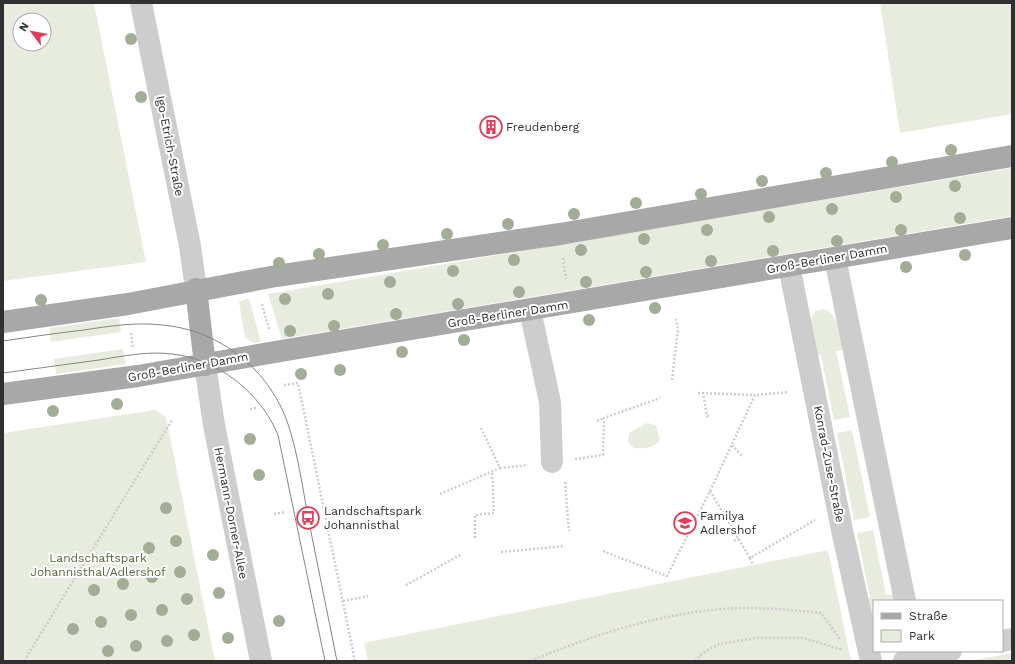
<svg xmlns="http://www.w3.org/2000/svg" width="1015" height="664" viewBox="0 0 1015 664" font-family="'Work Sans',sans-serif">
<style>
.green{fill:#e7ecdf;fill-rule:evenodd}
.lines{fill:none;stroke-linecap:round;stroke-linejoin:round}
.path{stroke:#cdcdcd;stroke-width:2.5;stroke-dasharray:2 2;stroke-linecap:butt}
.minor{stroke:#cdcdcd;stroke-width:22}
.major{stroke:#a8a8a8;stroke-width:22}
.tram{stroke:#858585;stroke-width:1}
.tree{fill:#a3ac96}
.labels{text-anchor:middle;stroke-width:4;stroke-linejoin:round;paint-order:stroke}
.poi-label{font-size:12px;fill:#303030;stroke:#fff;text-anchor:start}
.street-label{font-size:12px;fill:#303030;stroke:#fff}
.park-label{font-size:12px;fill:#576940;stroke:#fff}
</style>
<rect width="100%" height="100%" fill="#fff"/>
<!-- green -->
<path class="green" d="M3,3h91l52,259 -143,19zM20,20h24v24h-24z
M880,3h132v111l-112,19z
M1012,168v48l-730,123 -14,-45z
M248,298l2,4 11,40 -8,1 -8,-6 -6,-35z
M824,309c15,5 17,27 20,41l-8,1 14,66 -16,3 -13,-65 -8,1 -2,-37 4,-8z
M119,318l2,14 -70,10 -2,-14z
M123,349l3,15 -70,10 -2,-15z
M155,410l11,7 49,244h-212v-228z
M647,423l9,2 4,16c-7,7 -16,8 -26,7l-6,-6 1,-9z
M852,430l18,87 -16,3 -17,-87z
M873,530l13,65 8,-1v7h-20v30l-11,-31 7,-2 -13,-65z
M828,550l23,111h-483l-4,-18z
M1012,653v8h-42z"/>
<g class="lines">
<!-- path -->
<path class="path" d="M563,258l3,21
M262,304l7,25
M131,333l2,16
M672,380l6,-51 -2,-10
M284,385l14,-2 57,278
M703,392l4,24h3
M698,393l57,2
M250,409l6,-1
M597,421l7,-3
M481,428l19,40 28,-3
M732,445l11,12
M575,459l28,-4 1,-37 56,-20
M565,482l4,49
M710,491l40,67 65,-38
M440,494l60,-26
M274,514l12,-2
M685,523l8,4
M475,538v-23l19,-2 -2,-41
M734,541l4,-3
M603,551l64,25 43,-85 45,-96 34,-3
M501,552l64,-6
M750,558l3,7
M406,585l56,-31
M343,601l25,-5
M24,661l148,-241
M531,661c66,-28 139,-51 211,-53 27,0 53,2 79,5l19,26
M695,661l8,-8 16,-9 37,-6h47l40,12"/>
<!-- minor -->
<path class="minor" d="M141,3l49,243 6,43
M835,258l70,343
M789,266l53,264 29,131
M530,310l20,92 2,60
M205,365l9,60 47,236
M1002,641l10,-2
M904,661l47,-10"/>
<!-- major -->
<path class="major" d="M196,289l9,76
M3,322l125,-18 148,-28 284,-42 452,-78
M3,394l135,-18 137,-24 737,-124"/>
<!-- tram -->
<path class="tram" d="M3,341c27,-4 54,-8 81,-11 26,-4 52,-8 78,-5 50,4 95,35 118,80 16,31 22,81 29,117 9,46 19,93 28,139
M3,373c32,-4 64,-9 96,-13 24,-4 49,-9 73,-6 46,5 89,39 106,81l47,226"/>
</g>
<!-- trees -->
<g class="tree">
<circle cx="131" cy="39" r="6"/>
<circle cx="141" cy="97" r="6"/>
<circle cx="951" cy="150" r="6"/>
<circle cx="892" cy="162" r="6"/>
<circle cx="826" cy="173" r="6"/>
<circle cx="762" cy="181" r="6"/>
<circle cx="955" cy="186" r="6"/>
<circle cx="701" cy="194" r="6"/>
<circle cx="896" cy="197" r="6"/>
<circle cx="636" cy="203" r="6"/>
<circle cx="832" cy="209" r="6"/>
<circle cx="574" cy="214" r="6"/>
<circle cx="769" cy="217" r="6"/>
<circle cx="960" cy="218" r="6"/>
<circle cx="508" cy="224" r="6"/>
<circle cx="707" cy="230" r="6"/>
<circle cx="901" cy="230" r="6"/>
<circle cx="447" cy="234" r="6"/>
<circle cx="644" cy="239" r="6"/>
<circle cx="837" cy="241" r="6"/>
<circle cx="383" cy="245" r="6"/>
<circle cx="581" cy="250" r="6"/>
<circle cx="773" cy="251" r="6"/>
<circle cx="319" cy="254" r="6"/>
<circle cx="965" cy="255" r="6"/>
<circle cx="514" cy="260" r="6"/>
<circle cx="711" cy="261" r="6"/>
<circle cx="279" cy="263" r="6"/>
<circle cx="906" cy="267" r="6"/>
<circle cx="453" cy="271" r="6"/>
<circle cx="646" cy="272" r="6"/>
<circle cx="390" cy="282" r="6"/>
<circle cx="586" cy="282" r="6"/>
<circle cx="519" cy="292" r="6"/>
<circle cx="328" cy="294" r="6"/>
<circle cx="285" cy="299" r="6"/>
<circle cx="41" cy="300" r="6"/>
<circle cx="458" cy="304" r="6"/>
<circle cx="655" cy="308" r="6"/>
<circle cx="396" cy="314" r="6"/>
<circle cx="589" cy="320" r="6"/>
<circle cx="334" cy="326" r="6"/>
<circle cx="290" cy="331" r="6"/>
<circle cx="464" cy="340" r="6"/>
<circle cx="402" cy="352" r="6"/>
<circle cx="340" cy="370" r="6"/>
<circle cx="301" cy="374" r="6"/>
<circle cx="117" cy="404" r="6"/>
<circle cx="53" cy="411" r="6"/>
<circle cx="250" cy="439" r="6"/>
<circle cx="259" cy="475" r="6"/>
<circle cx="166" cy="508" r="6"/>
<circle cx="176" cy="541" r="6"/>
<circle cx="149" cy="548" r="6"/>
<circle cx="213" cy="555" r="6"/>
<circle cx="180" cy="572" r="6"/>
<circle cx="152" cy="577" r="6"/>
<circle cx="123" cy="584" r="6"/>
<circle cx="94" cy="590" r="6"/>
<circle cx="219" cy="593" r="6"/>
<circle cx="187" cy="599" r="6"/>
<circle cx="162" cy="610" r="6"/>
<circle cx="131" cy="615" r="6"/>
<circle cx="279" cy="621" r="6"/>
<circle cx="101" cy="622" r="6"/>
<circle cx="73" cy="629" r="6"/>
<circle cx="194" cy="635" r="6"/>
<circle cx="228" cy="638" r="6"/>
<circle cx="167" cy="641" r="6"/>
<circle cx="136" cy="646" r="6"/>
<circle cx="108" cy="651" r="6"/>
</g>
<!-- icons -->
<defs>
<g id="building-ring" transform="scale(1.15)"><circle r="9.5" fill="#fff" stroke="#db3f59" stroke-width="1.5"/><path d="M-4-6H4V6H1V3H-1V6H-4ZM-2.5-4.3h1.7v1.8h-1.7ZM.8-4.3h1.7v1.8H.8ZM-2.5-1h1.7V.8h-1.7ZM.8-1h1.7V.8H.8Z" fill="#db3f59"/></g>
<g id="bus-ring" transform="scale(1.15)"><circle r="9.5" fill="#fff" stroke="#db3f59" stroke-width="1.5"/><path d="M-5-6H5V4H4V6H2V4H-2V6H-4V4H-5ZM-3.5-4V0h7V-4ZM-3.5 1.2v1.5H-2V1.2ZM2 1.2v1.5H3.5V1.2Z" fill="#db3f59"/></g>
<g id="school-ring" transform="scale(1.15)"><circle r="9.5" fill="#fff" stroke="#db3f59" stroke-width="1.5"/><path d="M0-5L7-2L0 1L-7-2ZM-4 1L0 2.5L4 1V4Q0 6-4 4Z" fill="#db3f59"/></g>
</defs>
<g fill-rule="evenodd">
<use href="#building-ring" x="491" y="127"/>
<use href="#bus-ring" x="308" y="518"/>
<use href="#school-ring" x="685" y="523"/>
</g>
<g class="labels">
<!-- poi labels -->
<g class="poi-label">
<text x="506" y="131">Freudenberg</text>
<text x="324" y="515">Landschaftspark<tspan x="324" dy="14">Johannisthal</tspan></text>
<text x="700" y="520">Familya<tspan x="700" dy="14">Adlershof</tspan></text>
</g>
<!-- street labels -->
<g class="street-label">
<text transform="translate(170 146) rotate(79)" y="4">Igo-Etrich-Straße</text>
<text transform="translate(827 259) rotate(-10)" y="4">Groß-Berliner Damm</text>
<text transform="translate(508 314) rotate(-9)" y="4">Groß-Berliner Damm</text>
<text transform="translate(188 367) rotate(-10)" y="4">Groß-Berliner Damm</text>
<text transform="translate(829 464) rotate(79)" y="4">Konrad-Zuse-Straße</text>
<text transform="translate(231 513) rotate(79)" y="4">Hermann-Dorner-Allee</text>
</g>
<!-- park labels -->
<g class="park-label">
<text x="98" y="562">Landschaftspark<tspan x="98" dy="14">Johannisthal/Adlershof</tspan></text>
</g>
</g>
<!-- border -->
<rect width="1015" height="664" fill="none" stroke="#303030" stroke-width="8"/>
<!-- legend -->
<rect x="873" y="600" width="130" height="52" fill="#ffffff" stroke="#acacac"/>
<rect x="881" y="613" width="20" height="6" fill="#a8a8a8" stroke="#acacac"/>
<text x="909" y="620" font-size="12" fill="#303030">Straße</text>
<rect x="881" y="630" width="20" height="12" fill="#e7ecdf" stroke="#acacac"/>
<text x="909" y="640" font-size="12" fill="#303030">Park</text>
<!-- north arrow -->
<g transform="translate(32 32) rotate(302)"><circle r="19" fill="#ffffff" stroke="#acacac"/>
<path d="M0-3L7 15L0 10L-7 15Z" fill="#db3f59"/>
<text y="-6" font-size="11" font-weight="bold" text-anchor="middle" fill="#303030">N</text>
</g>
</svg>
